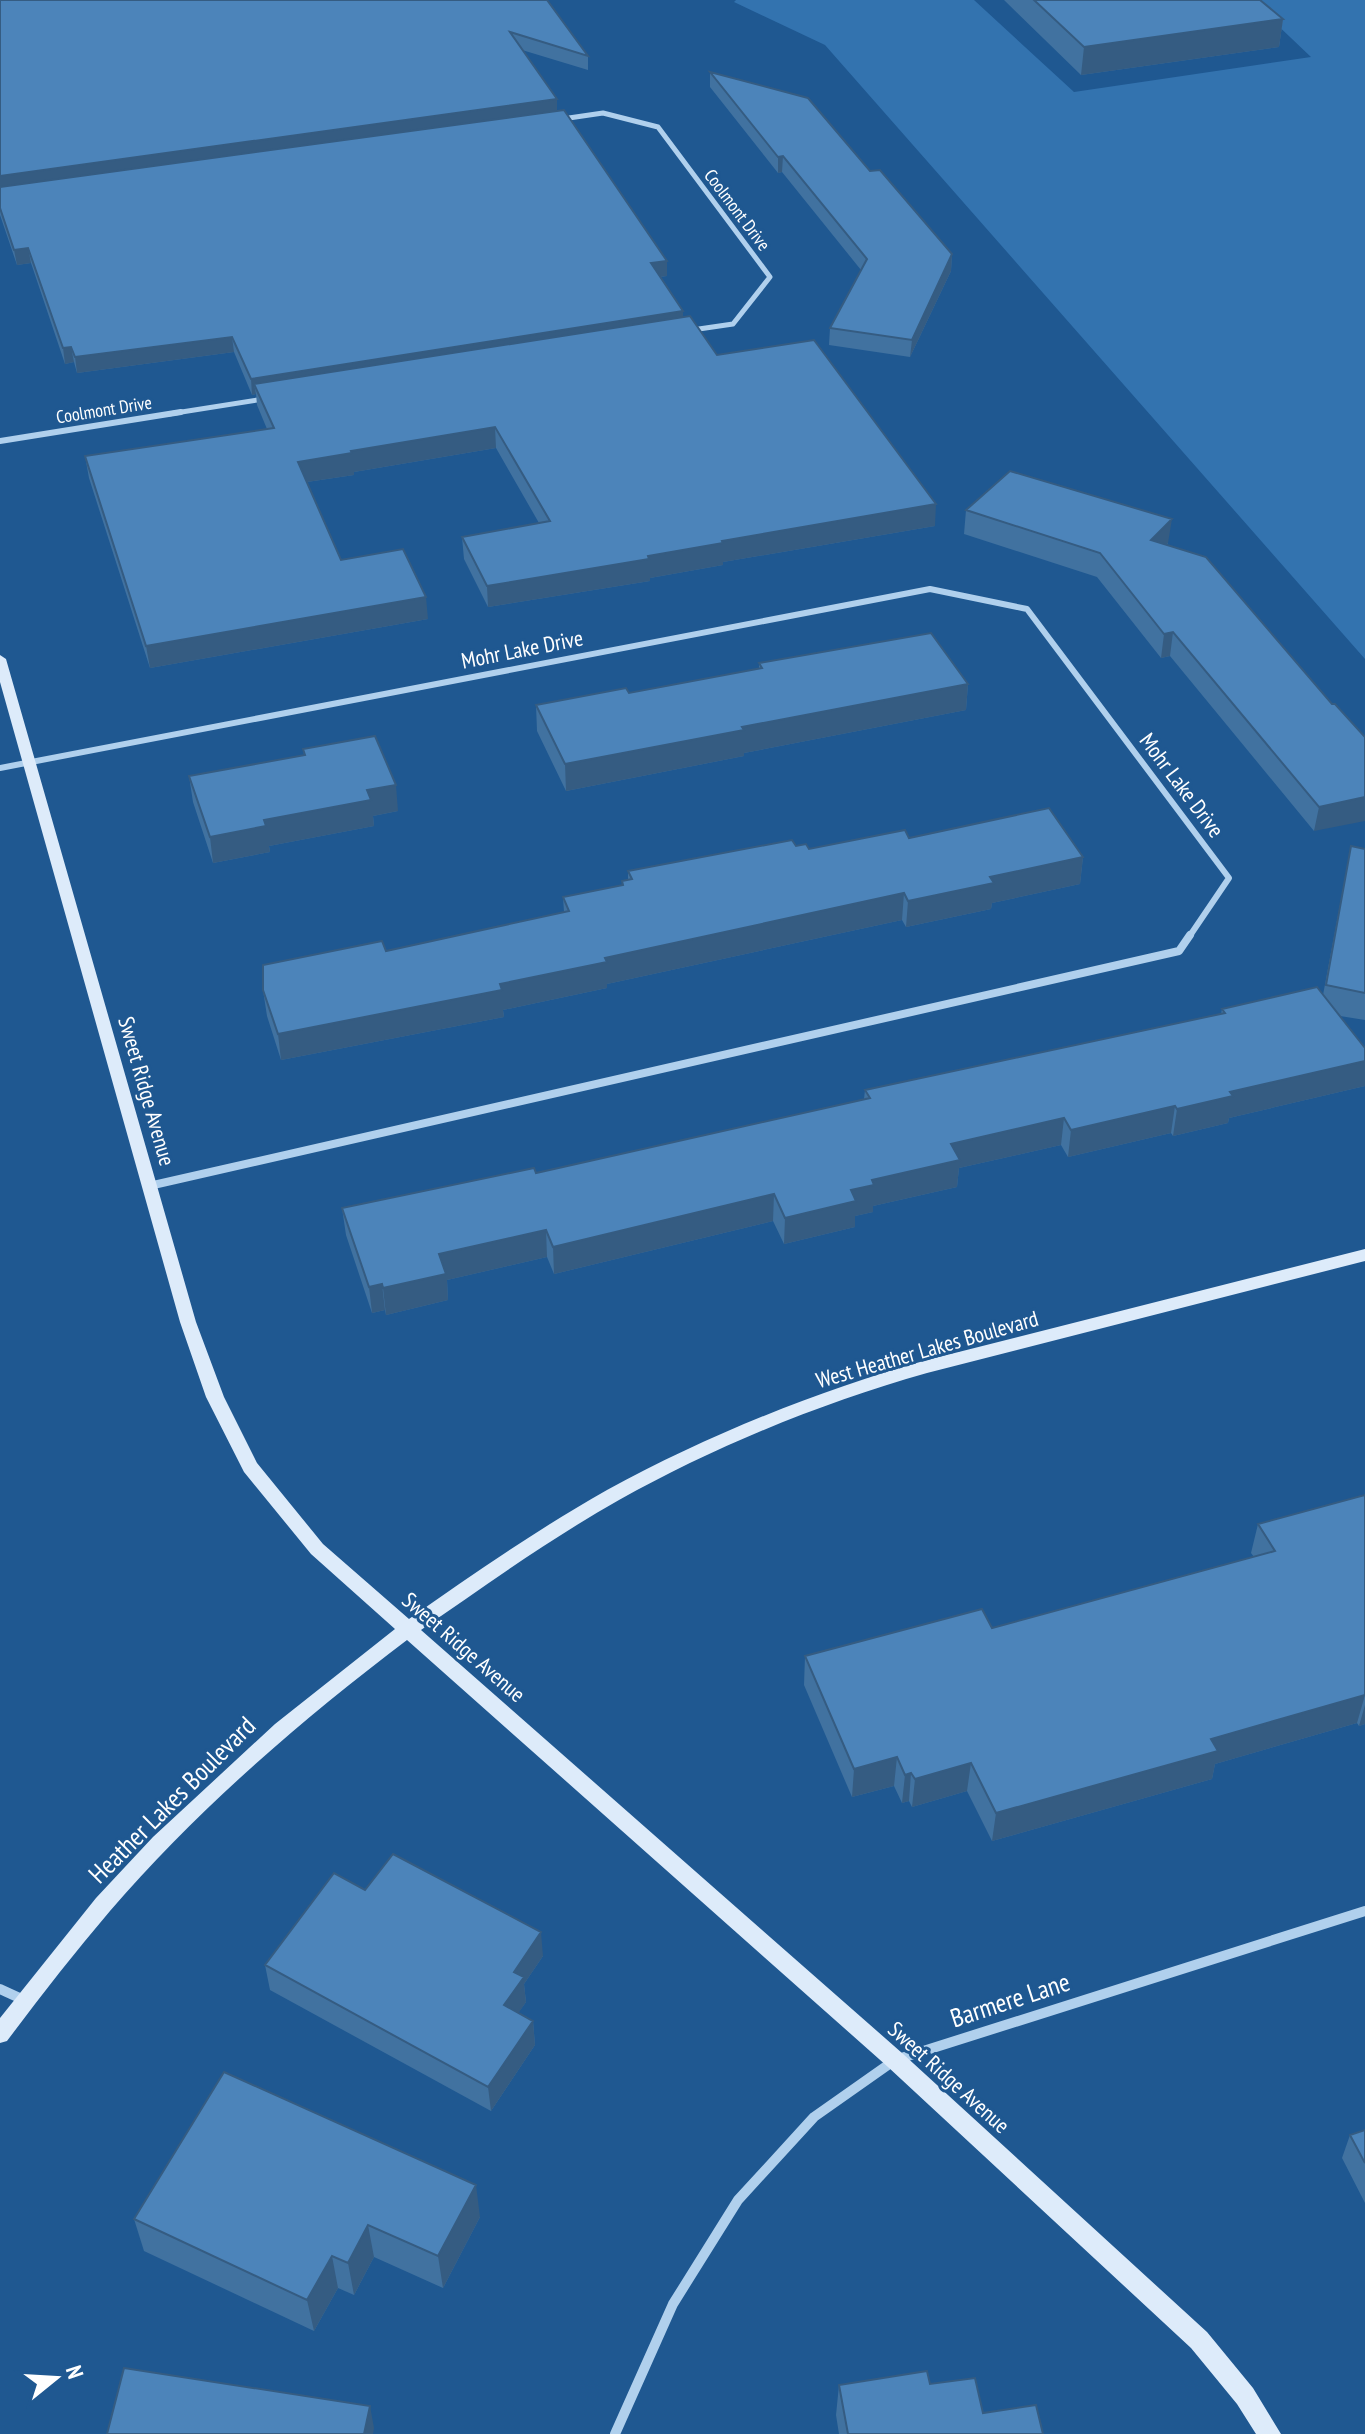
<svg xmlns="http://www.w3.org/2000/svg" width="1365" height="2434" viewBox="0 0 1365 2434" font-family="'PT Sans Narrow',sans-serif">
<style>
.green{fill:#3373af}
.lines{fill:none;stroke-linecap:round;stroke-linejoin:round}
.street-far3{stroke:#b0d0ed;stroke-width:5}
.street-far2{stroke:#b0d0ed;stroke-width:6}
.street-far1{stroke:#b0d0ed;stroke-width:8}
.street{stroke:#b0d0ed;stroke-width:10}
.secondary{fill:#ddebfa;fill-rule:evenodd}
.wall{fill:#4172a0}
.shaded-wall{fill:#355c82}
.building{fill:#4c84ba;stroke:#355c82;stroke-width:2}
.labels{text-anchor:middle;stroke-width:6;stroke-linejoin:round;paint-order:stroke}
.far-street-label{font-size:18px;fill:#fff;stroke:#1f5891}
.street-label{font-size:22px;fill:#fff;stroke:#1f5891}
.near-street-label{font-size:26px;fill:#fff;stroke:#1f5891}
</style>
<rect width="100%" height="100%" fill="#1f5891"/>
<!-- green -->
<path class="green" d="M736,0h238l100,92 237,-35 -60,-57h114v659l-540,-614 -91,-43z"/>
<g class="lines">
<!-- street-far3 -->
<path class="street-far3" d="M562,119l41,-6 55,14 112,150 -37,47 -41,6
M169,414l95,-15"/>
<!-- street-far2 -->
<path class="street-far2" d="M0,441l181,-29
M0,768l930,-179 97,20 202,269 -40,59"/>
<!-- street-far1 -->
<path class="street-far1" d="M149,1186l1030,-235 11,-16"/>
<!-- street -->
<path class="street" d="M0,1989l24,11
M615,2434l58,-130 65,-104 76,-83 81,-57 470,-149"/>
<!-- secondary -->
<path class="secondary" d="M0,655l6,4 190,663 28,75 33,66 66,81 86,75c64,-45 129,-90 198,-129 101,-55 210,-99 320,-130l438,-111v12l-438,112c-106,30 -211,73 -308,127 -69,39 -133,85 -198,130l481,423 305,279 46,56 28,46h-25l-19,-30 -46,-56 -303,-281 -481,-427c-107,81 -209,169 -297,271 -36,42 -70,86 -103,130l-7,2v-25l96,-120 57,-61 122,-113 120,-95 -84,-75 -67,-82 -38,-75 -26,-75 -180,-640z"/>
</g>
<!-- wall -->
<path class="wall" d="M0,0h547l41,56v14l-66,-20 35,49v11l110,166 -7,1 23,40 34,38 218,171 -212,36v3l-73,13v3l-162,26 -24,-48 -2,-22 77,-14 -43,-75 -142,24v3l-47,7 34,78 87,59 -278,49 -61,-190 -4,-22 182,-27 -10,-24 -1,-11 -4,1 -18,-43 -157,21 -3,-11 -9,2 -34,-101 -14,2 -17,-50z
M1004,0h256l23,19 -4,28 -198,28z
M710,72l160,99 82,83 -1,17 -41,86 -81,-12 1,-17 31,-58 -79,-98 -4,1 -68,-86z
M966,510l202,33 -1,2 198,192 -51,94 -144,-175 -9,2 -64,-81 -133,-43z
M759,663l209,21 -2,26 -222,43v3l-178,35 -29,-60 -1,-26 93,-12 130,-24z
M303,749l95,62 -25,5 1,10 -105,20 1,6 -57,11 -20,-61 -4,-26 115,-21z
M909,838l174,19 -3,27 -88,19 -1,6 -85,18 -4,-7 -295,64v4l-104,22 1,7 -223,43 -14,-44 -4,-26 123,-39 178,-39 -1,-15 59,-12v-4l6,-1v-9l168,-25 13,3z
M1351,846l14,3v171l-25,-4 25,32v38l-136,32 -1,5 -55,13 -2,-3 -103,24 -7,-12 -102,23 -2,19 -84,19v6l-18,4v11l-71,17 -11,-23 -219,53 -7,-17 -100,23 1,20 -62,15 -1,-5 -13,3 -26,-78 -4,-27 194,-35 328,-74 1,-9 356,-76 1,-5 101,-14z
M1365,1495v229l-6,2 -2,-3 -142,41 -3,15 -220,62 -25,-50 -55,16 -3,-6 -7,2 -8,-17 -42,11 -48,-112 1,-29 187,-28 262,-71 -3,-4 7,-29z
M365,1890l178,66 -19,28 2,18 -8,11 15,8 2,24 -44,66 -221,-121 -5,-25z
M1365,2130v73l-23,-45 8,-23z
M480,2217l-37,71 -69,-31 -20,38 -16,-7 -24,43 -170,-80 -10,-32z
M930,2384l53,29 60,21h-204l-3,-19 3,-30z"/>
<!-- shaded-wall -->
<path class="shaded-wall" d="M1283,19l-4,28 -198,28 3,-28z
M557,99v15l-557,77v-15z
M783,156l-1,16 -4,1v-16z
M28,248l3,15 -14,2 -3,-15z
M952,254l-1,17 -41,86 2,-17z
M667,261v15l-16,2v-15z
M683,311v15l-429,58 2,10 -4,1 -1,-16z
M232,337l2,15 -157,21 -2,-16z
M71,347l3,15 -9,2 -2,-16z
M495,427l1,21 -142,24v3l-54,8 -2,-21 53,-11z
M936,504l-1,22 -212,36v3l-73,13v3l-162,26 -1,-21 161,-30 74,-15z
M1172,519l-4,24 -20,21 3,-24z
M426,597l2,22 -278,49 -4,-22z
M1173,632l-3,24 -9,2 3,-24z
M968,684l-2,26 -222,43v3l-178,35 -1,-27 177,-37z
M396,785l2,26 -25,5 1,10 -105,20 1,6 -57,11 -3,-26 157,-47z
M1365,797v24l-51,10 5,-24z
M1083,857l-3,27 -88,19 -1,6 -85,18 2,-26 82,-24z
M904,893l-2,27 -295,64v4l-104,22 1,7 -223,43 -3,-26 222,-50 105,-26z
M1365,1061v25l-136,32 -1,5 -55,13 4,-27 53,-17z
M1175,1106l-4,27 -103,24 3,-27z
M1064,1118l-3,27 -102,23 -2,19 -84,19v6l-18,4v11l-71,17 1,-26 66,-28 100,-46z
M774,1194l-1,27 -219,53 -1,-27z
M546,1230l1,27 -100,23 1,20 -62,15 -3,-27 56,-34z
M382,1284l3,26 -13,3 -3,-26z
M1365,1695l-8,28 -142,41 -3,15 -220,62 4,-28 215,-74z
M1365,1705v19l-6,2z
M897,1757l-3,29 -42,11 2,-28z
M971,1763l-4,28 -55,16 3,-28z
M911,1773l-2,28 -7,2 3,-28z
M541,1932l2,24 -19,28 2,18 -19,28 -3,-25 10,-33z
M533,2021l2,24 -44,66 -3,-24z
M476,2185l4,32 -37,71 -5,-32z
M368,2225l6,32 -20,38 -6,-32z
M332,2256l6,32 -24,43 -7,-31z
M370,2406l4,22 -1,6h-9z"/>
<!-- building -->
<path class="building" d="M0,0h547l41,56 -78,-24 47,67 -557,77z
M1034,0h226l23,19 -199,28z
M710,72l98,26 62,73 10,-1 72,84 -40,86 -82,-12 37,-69 -84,-103 -5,1z
M564,110l103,151 -16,2 32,48 -432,68 -19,-42 -157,20 -4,-10 -8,1 -35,-100 -14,2 -14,-42v-21z
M690,316l27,39 97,-15 122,164 -214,37 1,2 -75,13 1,3 -162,27 -25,-49 88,-16 -55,-94 -144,24 1,2 -54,9 43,98 62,-11 23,48 -280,49 -61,-190 189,-28 -20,-44z
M1010,471l162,48 -21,21 55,17 126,147h3l30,33v60l-46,10 -146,-175 -9,2 -64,-81 -134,-43z
M931,633l37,51 -226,43 2,3 -179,34 -29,-59 90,-17 3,5 133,-25 -3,-5z
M375,736l21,49 -29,5 4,10 -107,20 2,6 -56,11 -21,-61 116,-21 -2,-6z
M1049,808l34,49 -93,20 4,6 -86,18 -4,-8 -299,65 2,4 -107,22 2,6 -224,44 -15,-44v-25l119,-24 4,10 183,-40 -6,-14 60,-12 -1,-4 10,-2 -4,-8 164,-31 4,6 10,-2 3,5 96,-19 4,8z
M1351,846l14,3v144l-39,-8z
M1317,987l48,61v13l-135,31 3,4 -56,13 -2,-3 -104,24 -7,-12 -113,26 9,16 -88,20 2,5 -23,5 5,11 -71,17 -11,-24 -221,53 -7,-17 -107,24 7,20 -63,14 -1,-4 -13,3 -27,-79 192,-40 2,5 178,-40 156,-35 -5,-8 360,-77 -3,-4z
M1365,1495v200l-154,44 7,12 -222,62 -25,-50 -56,16 -4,-6 -6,2 -8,-18 -43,12 -49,-113 177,-47 10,19 283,-77 -17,-27z
M393,1854l148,78 -27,40 10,5 -20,28 29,16 -45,66 -223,-122 69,-92 31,17z
M224,2072l252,113 -38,71 -70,-31 -20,38 -16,-7 -25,44 -173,-81z
M1365,2130v33l-15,-28z
M124,2368l246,38 -6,28h-257z
M927,2371l3,13 45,-6 8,35 53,-8 7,29h-195l-9,-49z"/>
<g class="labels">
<!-- far-street labels -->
<g class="far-street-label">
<text transform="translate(737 210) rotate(53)" y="6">Coolmont Drive</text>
<text transform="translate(104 410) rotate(-9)" y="6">Coolmont Drive</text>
</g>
<!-- street labels -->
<g class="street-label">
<text transform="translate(522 649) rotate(-11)" y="8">Mohr Lake Drive</text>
<text transform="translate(1182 785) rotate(53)" y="8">Mohr Lake Drive</text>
<text transform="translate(147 1091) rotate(74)" y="8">Sweet Ridge Avenue</text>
<text transform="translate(927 1349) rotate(-16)" y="8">West Heather Lakes Boulevard</text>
<text transform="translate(464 1647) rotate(41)" y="8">Sweet Ridge Avenue</text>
<text transform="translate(949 2077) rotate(42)" y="8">Sweet Ridge Avenue</text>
</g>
<!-- near-street labels -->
<g class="near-street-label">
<text transform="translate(172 1800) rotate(-45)" y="9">Heather Lakes Boulevard</text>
<text transform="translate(1010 2000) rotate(-18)" y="9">Barmere Lane</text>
</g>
</g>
<!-- north arrow -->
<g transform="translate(56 2378) rotate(72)" stroke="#1f5891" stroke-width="6" paint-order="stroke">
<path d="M0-6L14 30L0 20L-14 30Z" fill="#ffffff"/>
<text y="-12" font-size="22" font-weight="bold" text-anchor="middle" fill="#ffffff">N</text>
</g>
</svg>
